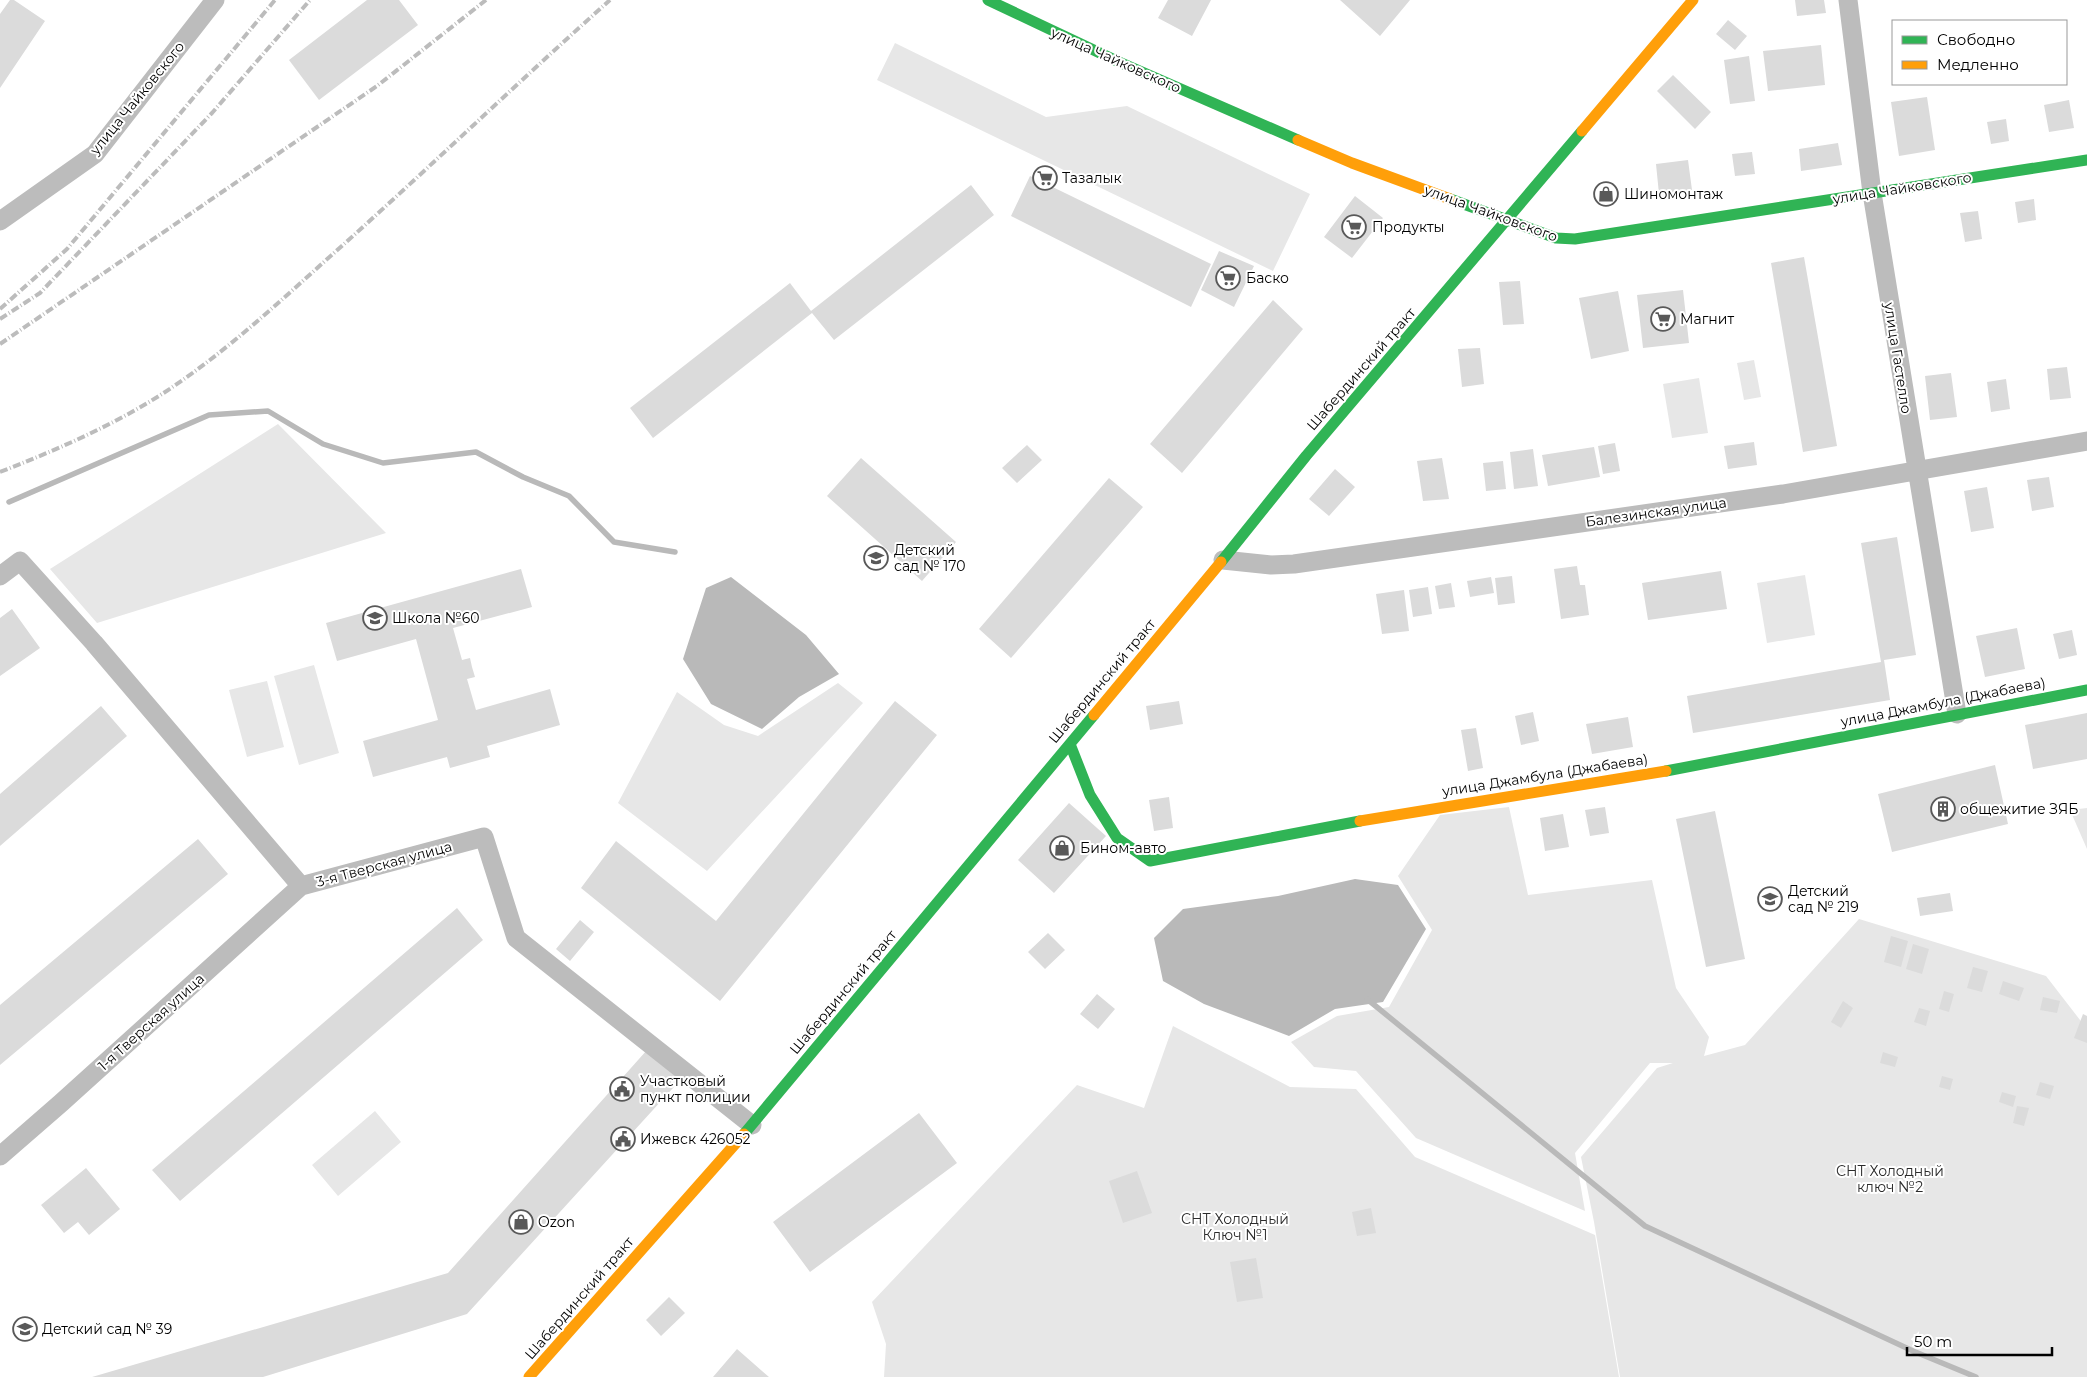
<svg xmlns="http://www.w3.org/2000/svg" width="2087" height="1377" viewBox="0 0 2087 1377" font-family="Montserrat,sans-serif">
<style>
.green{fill:#e7e7e7}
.water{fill:#b9b9b9}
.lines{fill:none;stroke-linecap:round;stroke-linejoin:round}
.stream{stroke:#b9b9b9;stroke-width:5.5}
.building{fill:#dbdbdb}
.street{stroke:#bcbcbc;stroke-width:19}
.fast{stroke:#30b455;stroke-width:11}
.slow{stroke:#ff9f0a;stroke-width:11}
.rail{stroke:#bcbcbc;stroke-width:4;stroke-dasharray:8 2.5 1 2.5;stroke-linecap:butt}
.labels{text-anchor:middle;stroke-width:4;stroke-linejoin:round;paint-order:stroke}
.street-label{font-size:14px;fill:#000;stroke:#fff}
.poi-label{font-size:14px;fill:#000;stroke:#fff;text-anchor:start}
.park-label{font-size:14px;fill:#2b2b2b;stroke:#fff}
</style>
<rect width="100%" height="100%" fill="#fff"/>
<!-- green -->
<path class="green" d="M895,43l151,74 81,-11 183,88 -37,77 -396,-191z
M1754,360l7,37 -17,3 -7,-37z
M1699,378l9,55 -36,5 -9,-54z
M278,424l108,109 -289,90 -47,-54z
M1805,575l10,60 -48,8 -10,-60z
M314,665l25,88 -40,12 -25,-89z
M267,681l17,66 -37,10 -18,-67z
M838,683l25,20 -156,168 -89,-68 59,-111 47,33 34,11z
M1509,807l19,88 124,-15 24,108 33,49 -5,19 41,-11 114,-126 187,57 41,53v348h-467l-26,-155 -13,-65 76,-89 16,-5h-23l-75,90 10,58 -169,-73 -60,-67 -42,-4 -23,-25 46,-26 52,-9 43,-77 -34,-54 42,-61z
M2087,808v41l-17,-39z
M1173,1026l117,61 66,2 59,68 180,78 24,142h-735l2,-33 -14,-42 205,-217 67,23z
M375,1111l26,31 -63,54 -26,-31z"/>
<!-- water -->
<path class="water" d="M731,577l75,58 33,39 -40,23 -37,32 -51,-25 -28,-45 23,-71z
M1355,879l43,6 28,44 -43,73 -48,7 -46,27 -85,-32 -41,-23 -9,-43 29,-29 95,-13z"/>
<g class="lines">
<!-- stream -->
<path class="stream" d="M9,502l200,-87 59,-4 55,33 60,19 93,-11 47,25 46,19 45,46 61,10
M1367,999l278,227 268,125 63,26"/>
</g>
<!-- building -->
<path class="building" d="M10,0h4l31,21 -45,67v-74z
M367,0h32l19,25 -99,75 -30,-40z
M1168,0h43l-19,36 -34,-18z
M1340,0h70l-30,36z
M1795,0h29l2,13 -29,3z
M1728,20l19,16 -12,14 -19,-16z
M1821,45l4,40 -57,6 -5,-40z
M1749,56l6,45 -25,3 -6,-44z
M1673,75l38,37 -16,17 -38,-38z
M1927,97l8,53 -36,6 -8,-54z
M2069,100l5,28 -25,4 -5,-27z
M2006,119l3,22 -18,3 -4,-22z
M1838,143l4,22 -41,6 -2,-22z
M1752,152l3,22 -20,2 -3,-22z
M1688,160l4,30 -33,4 -3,-30z
M1030,176l181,88 -20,43 -180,-91z
M971,185l23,30 -160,125 -22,-27 -159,125 -23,-30 160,-125 21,28z
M1615,185l2,16 -19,3 -2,-17z
M1355,196l28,22 -31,40 -28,-21z
M2034,199l2,21 -18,3 -3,-21z
M1978,211l4,28 -17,3 -5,-29z
M1219,251l35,15 -20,41 -33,-17z
M1804,257l33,189 -34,6 -32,-189z
M1520,281l4,43 -21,1 -4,-43z
M1683,290l6,53 -46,5 -6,-53z
M1618,291l11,60 -38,8 -12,-61z
M1273,300l30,29 -121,144 -32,-29z
M1480,348l4,36 -22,3 -4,-38z
M2067,367l4,31 -21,2 -3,-31z
M1951,373l6,44 -27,3 -5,-44z
M2006,379l4,30 -19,3 -4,-30z
M1754,442l3,23 -29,4 -4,-23z
M1615,443l5,28 -17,3 -5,-28z
M1027,445l15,15 -25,23 -15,-15z
M1594,447l6,30 -52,9 -6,-31z
M1533,449l5,37 -24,3 -4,-37z
M861,458l95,84 -34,39 -95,-85z
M1442,458l7,41 -26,2 -6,-40z
M1503,461l3,28 -20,2 -3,-28z
M1335,469l20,18 -26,29 -20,-17z
M2049,477l5,30 -22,4 -5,-31z
M1109,478l34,29 -132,151 -32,-29z
M1987,487l7,41 -23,4 -7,-41z
M1897,537l19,118 -32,5 6,40 -197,33 -6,-37 194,-34 -20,-119z
M1577,566l3,19h5l4,30 -28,4 -7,-50z
M521,569l11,38 -79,21 9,32 8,-2 2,9 3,10 -8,2 9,31 74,-21 10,36 -73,21 3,11 -40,11 -3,-11 -74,20 -10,-36 75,-21 -22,-81 -79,22 -11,-38z
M1721,571l6,38 -79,11 -6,-37z
M1512,576l3,27 -17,2 -3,-27z
M1491,577l3,16 -24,4 -3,-16z
M1451,583l4,24 -16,2 -4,-23z
M1428,587l4,27 -19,3 -4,-27z
M1404,590l5,41 -27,3 -6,-40z
M12,609l28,39 -40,28v-58z
M2017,628l8,41 -40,8 -9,-41z
M2072,630l5,25 -18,4 -6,-25z
M895,701l42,34 -217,266 -139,-113 35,-47 100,80z
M1179,701l4,23 -33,6 -4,-24z
M101,706l26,30 -127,110v-52z
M1533,712l6,29 -18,4 -6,-29z
M2087,713v46l-54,10 -8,-44z
M1628,717l5,30 -41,7 -6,-30z
M1476,728l7,40 -15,3 -7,-41z
M1995,765l13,59 -116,28 -14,-58z
M1169,797l4,31 -19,3 -5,-31z
M1069,803l37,33 -52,57 -36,-33z
M1605,807l4,26 -19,3 -5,-26z
M1715,811l30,148 -39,8 -30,-148z
M1563,814l6,33 -24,4 -5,-33z
M198,839l30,35 -228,191v-60z
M1950,893l3,18 -33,5 -3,-18z
M457,908l26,32 -303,261 -28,-31z
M580,920l14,12 -24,29 -14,-12z
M1048,933l17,17 -20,19 -17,-17z
M1891,936l17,5 -7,26 -17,-5z
M1913,944l16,5 -7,25 -16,-5z
M1973,967l15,4 -6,21 -15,-4z
M2003,981l21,7 -5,13 -20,-7z
M1944,991l10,3 -5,18 -10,-3z
M1097,994l18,15 -17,20 -18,-15z
M2043,997l17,4 -3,12 -17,-3z
M1843,1001l10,7 -12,20 -10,-6z
M1919,1008l11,3 -4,15 -12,-4z
M2083,1014l4,2v27l-13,-5z
M647,1050l36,27 -216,237 -204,63h-171l356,-104z
M1883,1052l15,5 -3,10 -15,-4z
M1942,1076l11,3 -3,11 -11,-3z
M2040,1082l14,4 -4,13 -14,-4z
M2002,1092l14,4 -3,11 -14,-5z
M2017,1106l12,2 -5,18 -11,-3z
M919,1113l38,50 -147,109 -37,-50z
M86,1168l34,41 -31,26 -11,-13 -14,11 -23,-28z
M1137,1171l15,42 -29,10 -14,-42z
M1371,1208l5,25 -19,3 -5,-24z
M1256,1258l7,40 -26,4 -7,-40z
M669,1297l16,16 -24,23 -15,-16z
M737,1349l32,28h-56z"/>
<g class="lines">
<!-- street -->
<path class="street" d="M1848,0l24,193 85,521
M0,221l95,-67 120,-154
M1223,560l48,5 23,-1 489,-70 304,-53
M0,576l20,-15 74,82 207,243 183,-49 32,101 236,187
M0,1156l61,-53 240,-217"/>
<!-- fast -->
<path class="fast" d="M988,0l131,62 179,78
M1450,199l106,39 19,1 512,-79
M1221,562l85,-106 276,-325
M1070,744l20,51 27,43 33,23 210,-40
M1666,771l421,-81
M744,1134l350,-419"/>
<!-- slow -->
<path class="slow" d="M1582,131l111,-131
M1298,140l54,23 98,36
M1094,715l127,-153
M1360,821l306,-50
M529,1377l215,-243"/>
<!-- rail -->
<path class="rail" d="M0,309l67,-60 208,-249
M0,319l40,-26 172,-180 98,-113
M0,344l377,-258 109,-86
M0,472c56,-22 110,-45 162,-78 62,-40 117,-92 172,-141 93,-83 183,-170 276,-253"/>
</g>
<!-- icons -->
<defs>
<g id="supermarket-ring" transform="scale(1.25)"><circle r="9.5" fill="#fff" stroke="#595959" stroke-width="1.5"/><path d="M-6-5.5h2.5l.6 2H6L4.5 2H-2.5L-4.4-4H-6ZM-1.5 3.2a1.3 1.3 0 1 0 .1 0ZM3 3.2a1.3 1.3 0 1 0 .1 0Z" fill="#595959"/></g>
<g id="shop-ring" transform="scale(1.25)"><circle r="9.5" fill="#fff" stroke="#595959" stroke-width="1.5"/><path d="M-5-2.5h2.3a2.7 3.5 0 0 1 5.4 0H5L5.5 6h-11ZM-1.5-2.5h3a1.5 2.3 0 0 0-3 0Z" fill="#595959"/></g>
<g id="school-ring" transform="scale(1.25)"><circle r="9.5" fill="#fff" stroke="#595959" stroke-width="1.5"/><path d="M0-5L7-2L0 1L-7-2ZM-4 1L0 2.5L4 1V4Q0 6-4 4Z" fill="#595959"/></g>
<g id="building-ring" transform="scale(1.25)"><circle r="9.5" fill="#fff" stroke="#595959" stroke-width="1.5"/><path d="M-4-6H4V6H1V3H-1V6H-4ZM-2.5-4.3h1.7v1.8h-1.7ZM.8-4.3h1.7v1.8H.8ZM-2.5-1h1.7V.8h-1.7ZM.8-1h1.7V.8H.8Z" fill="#595959"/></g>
<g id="civic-ring" transform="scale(1.25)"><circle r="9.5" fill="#fff" stroke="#595959" stroke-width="1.5"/><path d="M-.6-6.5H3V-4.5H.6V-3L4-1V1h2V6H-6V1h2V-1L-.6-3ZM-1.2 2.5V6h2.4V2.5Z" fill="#595959"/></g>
</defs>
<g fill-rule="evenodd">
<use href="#supermarket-ring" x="1045" y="178"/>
<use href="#shop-ring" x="1606" y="194"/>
<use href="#supermarket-ring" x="1354" y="227"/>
<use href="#supermarket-ring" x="1228" y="278"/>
<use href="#supermarket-ring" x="1663" y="319"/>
<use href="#school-ring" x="876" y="558"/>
<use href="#school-ring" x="375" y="618"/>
<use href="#building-ring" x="1943" y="809"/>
<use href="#shop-ring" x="1062" y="848"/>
<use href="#school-ring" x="1770" y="899"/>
<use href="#civic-ring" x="622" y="1089"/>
<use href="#civic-ring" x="623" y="1139"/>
<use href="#shop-ring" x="521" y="1222"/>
<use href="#school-ring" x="25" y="1329"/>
</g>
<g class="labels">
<!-- street labels -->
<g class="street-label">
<text transform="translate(1116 60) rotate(24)" y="5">улица Чайковского</text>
<text transform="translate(137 98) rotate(-51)" y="5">улица Чайковского</text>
<text transform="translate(1902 188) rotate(-9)" y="5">улица Чайковского</text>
<text transform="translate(1491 213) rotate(20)" y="5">улица Чайковского</text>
<text transform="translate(1898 358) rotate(81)" y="5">улица Гастелло</text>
<text transform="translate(1361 369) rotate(-49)" y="5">Шабердинский тракт</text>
<text transform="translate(1656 512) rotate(-8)" y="5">Балезинская улица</text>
<text transform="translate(1102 681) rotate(-50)" y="5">Шабердинский тракт</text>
<text transform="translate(1943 702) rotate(-11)" y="5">улица Джамбула (Джабаева)</text>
<text transform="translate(1545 775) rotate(-9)" y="5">улица Джамбула (Джабаева)</text>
<text transform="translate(384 864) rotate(-15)" y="5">3-я Тверская улица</text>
<text transform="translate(843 992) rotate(-50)" y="5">Шабердинский тракт</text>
<text transform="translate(151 1022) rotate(-42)" y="5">1-я Тверская улица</text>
<text transform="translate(579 1298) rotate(-49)" y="5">Шабердинский тракт</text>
</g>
<!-- poi labels -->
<g class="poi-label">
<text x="1062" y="183">Тазалык</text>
<text x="1624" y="199">Шиномонтаж</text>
<text x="1372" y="232">Продукты</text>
<text x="1246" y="283">Баско</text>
<text x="1680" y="324">Магнит</text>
<text x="894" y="555">Детский<tspan x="894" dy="16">сад № 170</tspan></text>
<text x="392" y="623">Школа №60</text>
<text x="1960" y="814">общежитие ЗЯБ</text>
<text x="1080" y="853">Бином-авто</text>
<text x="1788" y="896">Детский<tspan x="1788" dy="16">сад № 219</tspan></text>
<text x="640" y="1086">Участковый<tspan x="640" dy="16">пункт полиции</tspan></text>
<text x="640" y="1144">Ижевск 426052</text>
<text x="538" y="1227">Ozon</text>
<text x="42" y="1334">Детский сад № 39</text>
</g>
<!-- park labels -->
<g class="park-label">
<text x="1890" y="1176">СНТ Холодный<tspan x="1890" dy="16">ключ №2</tspan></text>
<text x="1235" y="1224">СНТ Холодный<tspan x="1235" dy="16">Ключ №1</tspan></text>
</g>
</g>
<!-- legend -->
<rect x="1892" y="20" width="175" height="65" fill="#ffffff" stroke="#999999"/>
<rect x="1902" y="36" width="25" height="8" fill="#30b455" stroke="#999999"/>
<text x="1937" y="45" font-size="15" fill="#000000">Свободно</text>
<rect x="1902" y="61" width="25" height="8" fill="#ff9f0a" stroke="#999999"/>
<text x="1937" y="70" font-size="15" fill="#000000">Медленно</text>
<!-- scale -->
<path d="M1907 1347v8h145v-8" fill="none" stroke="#000000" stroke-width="2.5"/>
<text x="1914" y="1347" font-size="15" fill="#000000" stroke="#ffffff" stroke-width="4" paint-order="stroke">50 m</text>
</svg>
